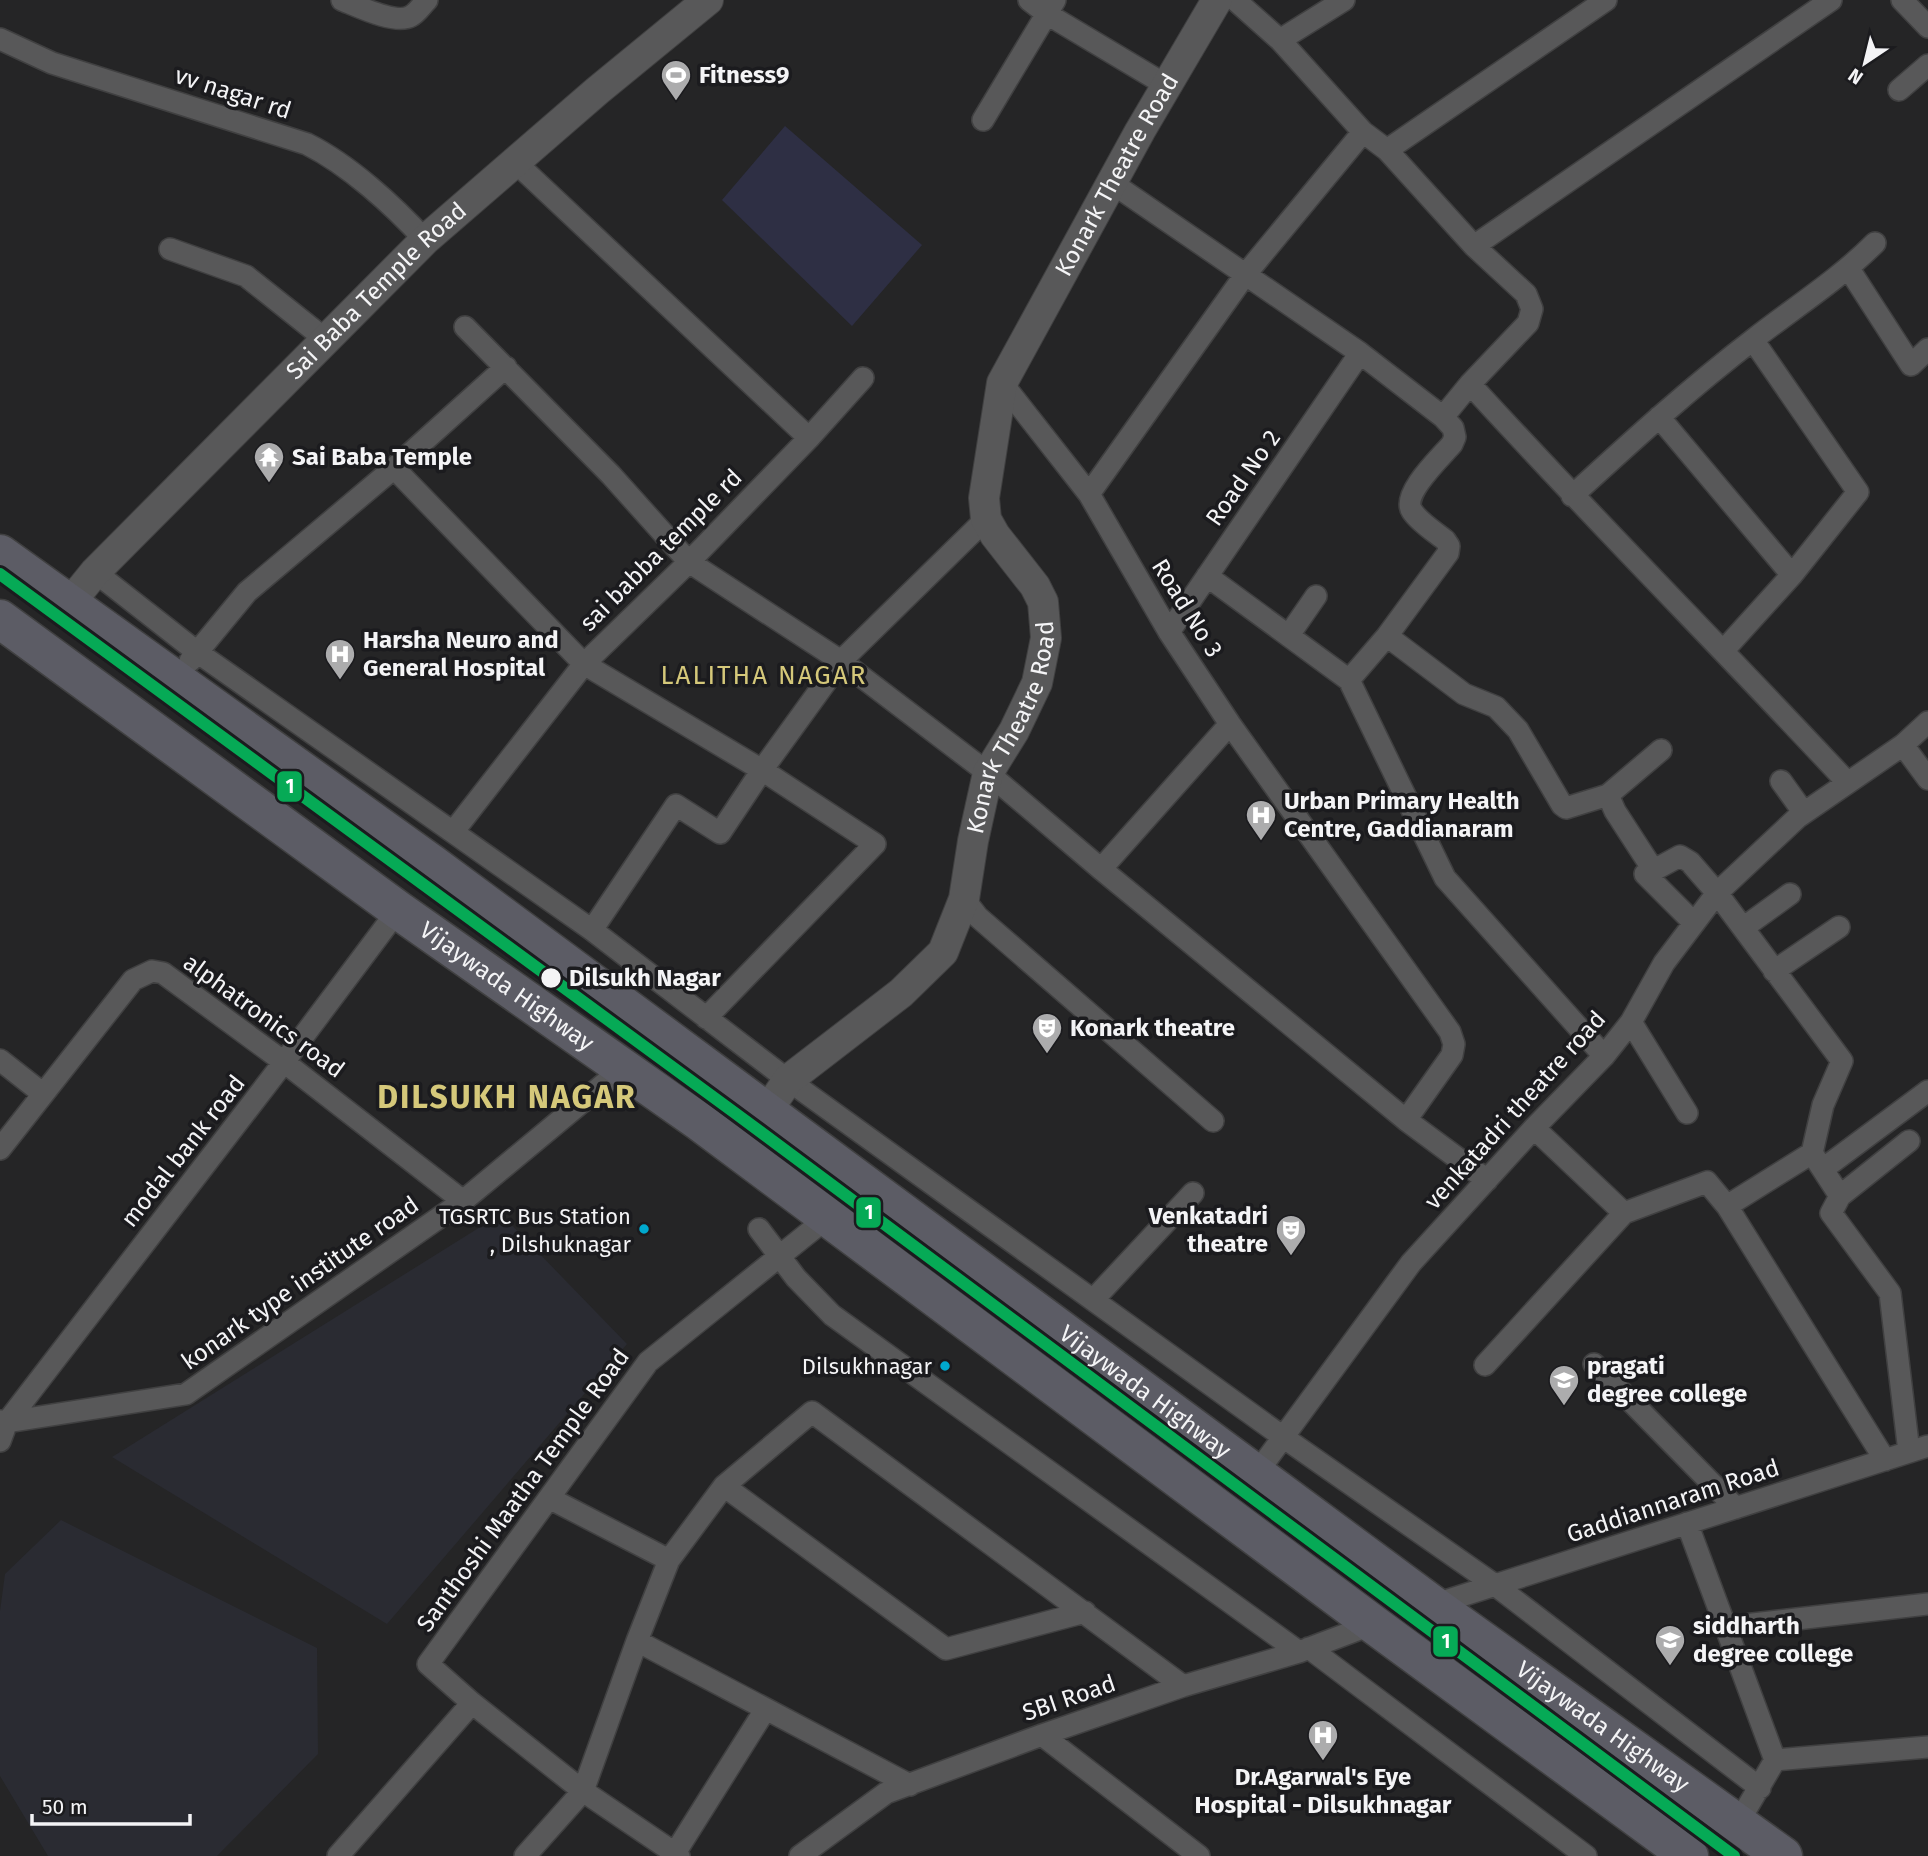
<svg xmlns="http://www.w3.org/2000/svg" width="1928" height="1856" viewBox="0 0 1928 1856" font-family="'Fira Sans',sans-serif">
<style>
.built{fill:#2a2b32}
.green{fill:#2e2f44}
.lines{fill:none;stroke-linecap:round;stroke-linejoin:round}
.street-casing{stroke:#404041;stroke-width:24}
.secondary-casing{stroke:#404041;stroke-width:32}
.highway-casing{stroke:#404041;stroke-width:41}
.street{stroke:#585859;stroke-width:21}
.secondary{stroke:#585859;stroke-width:30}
.highway{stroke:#5c5c65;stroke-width:38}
.metro-1-casing{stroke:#1b1b1e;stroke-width:18}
.metro-1{stroke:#06aa56;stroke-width:12}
.stop-dot{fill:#f4f4f6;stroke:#1b1b1e;stroke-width:2.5}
.bus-dot{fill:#00a9ce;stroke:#1b1b1e;stroke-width:2.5}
.labels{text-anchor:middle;stroke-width:7;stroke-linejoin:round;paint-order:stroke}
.bus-label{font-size:22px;fill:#f4f4f6;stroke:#1b1b1e;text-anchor:end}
.poi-label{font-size:24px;font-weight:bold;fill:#f4f4f6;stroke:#1b1b1e;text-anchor:start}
.street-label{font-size:24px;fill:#f4f4f6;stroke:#1b1b1e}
.stop-label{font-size:24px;font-weight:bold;fill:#f4f4f6;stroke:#1b1b1e;text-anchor:start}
.neighbourhood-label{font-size:26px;letter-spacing:2px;fill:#d5c87a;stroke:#1b1b1e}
.district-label{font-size:32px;font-weight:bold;letter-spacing:2px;fill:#d5c87a;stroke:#1b1b1e}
.line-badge{stroke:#1b1b1e;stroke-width:2.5}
.badge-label{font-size:19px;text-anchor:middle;font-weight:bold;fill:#fff}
</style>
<rect width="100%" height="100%" fill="#252526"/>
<!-- built -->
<path class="built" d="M501,1214l126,130 -240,280 -275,-167z
M61,1520l256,128 1,106 -101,102h-169l-48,-80v-165l5,-37z"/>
<!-- green -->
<path class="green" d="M785,126l137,119 -70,81 -130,-126z"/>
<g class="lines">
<!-- street casing -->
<g class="street-casing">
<path id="street" d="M342,0c15,6 54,25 69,16 6,-3 11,-11 16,-16
M1029,0l18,14 119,71
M1235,0l45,40 83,92 24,18 87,96 52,48 6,15 -4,14 -58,61 -27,33 10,11 2,9 -3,7c-11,13 -51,50 -40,67 7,11 23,21 33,29l4,6 -1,7 -61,83 -38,44
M1902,0l26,27
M0,39l52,24 255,81c42,21 86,61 118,96
M1280,40l64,-40
M1899,90l29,-25
M983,120l72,-120
M1363,132l-118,143 -156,219 80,138 61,92 220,308 4,12 -2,11 -46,65
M1387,150l219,-150
M514,161l295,277
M1112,183l248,170 83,64
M1474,246l357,-246
M170,249l76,27 79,63
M1849,269l62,96 17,-16
M465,327l146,148 78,87 152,99 147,112 113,96 305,251 81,60
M1002,383l87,111
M1470,384c123,135 252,264 377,398
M1659,417l133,158
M394,468l190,196 178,106 113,74 -169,174
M1572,496c59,-54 118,-108 182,-157 41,-32 84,-59 121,-96
M95,572l102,80 395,278 196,150 495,357 212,148 265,203
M1207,576l142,104 96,198 159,178
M1169,632l191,-279
M1289,635l27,-39
M1387,636l77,58 32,13 22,23 44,75 4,3 42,-13
M1724,650l68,-75 66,-83 -105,-152
M190,661l57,-69 147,-124 112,-101
M1903,745l25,34
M1661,750l-53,45 7,16 37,57 4,1 24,-13 10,6 27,31 125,168 -19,44 -11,48 28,43 -9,17 59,80 19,159
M1781,781l23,32
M453,832l131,-168 105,-102 120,-124 54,-60
M1101,869l129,-145
M1645,874l49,49
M964,899l14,18 235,204
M1743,928l47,-34
M592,930l84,-125 44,28 42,-63 79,-109 145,-142
M1774,971l65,-44
M1631,1022l56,91
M0,1060l42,33
M1534,1128l90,85
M0,1149l133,-169 19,-9 11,2 121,89 179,139
M1823,1169l105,-78
M1840,1196l69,-55
M1727,1206l85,-53
M759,1229l37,49 36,37 467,337
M1093,1300l100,-107
M1594,1364l142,144
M1485,1365l139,-152 83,-31 20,24 158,254
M0,1421l7,1 179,-28 277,-193 160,-133
M0,1441l7,-19 277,-360 114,-152
M1256,1474l155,-211 123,-135 70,-72 27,-34 33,-59 53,-70 81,-76 105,-72 25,-23
M724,1486l222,163 139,-37
M549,1498l120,62
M1687,1523l88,237
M1433,1605l495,-159
M1727,1627l201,-23
M637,1641l32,-81 55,-74 88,-74 371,274
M1309,1648l277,208
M1042,1735l157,121
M1738,1823l37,-63 153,-13
M675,1853l90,-143
M338,1856l134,-153
M525,1856l58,-65 54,-150 273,144
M679,1856l-96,-65 -111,-88 -44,-39 220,-302 179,-144
M800,1856l86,-63 156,-58 141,-49 116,-34 74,-28"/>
</g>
<!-- secondary casing -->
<g class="secondary-casing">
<g id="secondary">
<path id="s1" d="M69,604l26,-32 330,-332 172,-149 111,-91"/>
<path id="s2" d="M767,1111l21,-31 113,-87 42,-41 21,-53 9,-58 15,-68 26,-42 23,-48 9,-45 -3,-36 -8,-16 -40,-51 -9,-16 -2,-21 18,-115 138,-252 77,-131"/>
</g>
</g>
<!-- highway casing -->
<g class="highway-casing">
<g id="highway">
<path id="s3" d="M0,554l432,310 1001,741 350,251"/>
<path id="s4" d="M0,619l398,291 302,212 673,502 316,232"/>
</g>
</g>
<!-- street -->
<use href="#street" class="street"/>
<!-- secondary -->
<use href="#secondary" class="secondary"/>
<!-- highway -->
<use href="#highway" class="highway"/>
<!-- metro-1 casing -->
<g class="metro-1-casing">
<path id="metro-1" d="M0,574l735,539 999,743"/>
</g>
<!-- metro-1 -->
<use href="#metro-1" class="metro-1"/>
</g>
<!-- icons -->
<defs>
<g id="stadium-pin" transform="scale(1.575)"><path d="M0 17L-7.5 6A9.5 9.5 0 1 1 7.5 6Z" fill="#acacad" stroke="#1b1b1e"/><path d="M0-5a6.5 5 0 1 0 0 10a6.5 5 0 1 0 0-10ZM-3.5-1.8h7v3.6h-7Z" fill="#fff"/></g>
<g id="temple-pin" transform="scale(1.575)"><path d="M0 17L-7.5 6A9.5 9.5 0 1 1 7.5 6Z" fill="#acacad" stroke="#1b1b1e"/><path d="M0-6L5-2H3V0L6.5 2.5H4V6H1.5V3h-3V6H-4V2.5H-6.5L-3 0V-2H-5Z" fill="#fff"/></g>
<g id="hospital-pin" transform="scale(1.575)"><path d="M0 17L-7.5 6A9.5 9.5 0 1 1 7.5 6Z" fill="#acacad" stroke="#1b1b1e"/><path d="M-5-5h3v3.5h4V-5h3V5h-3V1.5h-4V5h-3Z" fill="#fff"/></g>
<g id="theatre-pin" transform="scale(1.575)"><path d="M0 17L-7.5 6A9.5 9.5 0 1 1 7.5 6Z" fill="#acacad" stroke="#1b1b1e"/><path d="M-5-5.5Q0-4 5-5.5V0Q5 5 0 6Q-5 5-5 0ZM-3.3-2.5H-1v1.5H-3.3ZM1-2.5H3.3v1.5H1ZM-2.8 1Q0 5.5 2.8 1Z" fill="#fff"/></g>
<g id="university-pin" transform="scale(1.575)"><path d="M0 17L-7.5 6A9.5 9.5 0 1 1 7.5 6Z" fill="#acacad" stroke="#1b1b1e"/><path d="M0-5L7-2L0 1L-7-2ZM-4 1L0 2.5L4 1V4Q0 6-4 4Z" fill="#fff"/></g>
</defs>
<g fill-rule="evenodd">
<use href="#stadium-pin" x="676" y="75"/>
<use href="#temple-pin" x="269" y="457"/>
<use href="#hospital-pin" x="340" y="654"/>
<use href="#hospital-pin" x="1261" y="815"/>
<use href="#theatre-pin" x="1047" y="1028"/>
<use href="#theatre-pin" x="1291" y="1230"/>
<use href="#university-pin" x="1564" y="1380"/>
<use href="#university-pin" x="1670" y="1640"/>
<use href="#hospital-pin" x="1323" y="1735"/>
</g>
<!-- markers -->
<circle class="stop-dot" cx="551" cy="978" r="11"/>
<g class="bus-dot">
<circle cx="644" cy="1229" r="6"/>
<circle cx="945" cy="1366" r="6"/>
</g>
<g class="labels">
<!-- bus labels -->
<g class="bus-label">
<text x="631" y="1224">TGSRTC Bus Station<tspan x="631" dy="28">, Dilshuknagar</tspan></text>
<text x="932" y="1374">Dilsukhnagar</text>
</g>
<!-- poi labels -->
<g class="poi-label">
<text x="699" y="83">Fitness9</text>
<text x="292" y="465">Sai Baba Temple</text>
<text x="363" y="648">Harsha Neuro and<tspan x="363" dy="28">General Hospital</tspan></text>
<text x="1284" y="809">Urban Primary Health<tspan x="1284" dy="28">Centre, Gaddianaram</tspan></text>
<text x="1070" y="1036">Konark theatre</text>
<text x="1268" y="1224" text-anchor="end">Venkatadri<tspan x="1268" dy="28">theatre</tspan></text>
<text x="1587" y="1374">pragati<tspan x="1587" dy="28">degree college</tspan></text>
<text x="1693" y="1634">siddharth<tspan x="1693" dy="28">degree college</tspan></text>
<text x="1323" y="1785" text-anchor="middle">Dr.Agarwal's Eye<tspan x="1323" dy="28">Hospital - Dilsukhnagar</tspan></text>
</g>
<!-- street labels -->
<g class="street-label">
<text transform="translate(233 93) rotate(18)" y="8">vv nagar rd</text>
<text dy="8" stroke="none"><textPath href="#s2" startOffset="1085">Konark Theatre Road</textPath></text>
<text dy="8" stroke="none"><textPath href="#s1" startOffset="439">Sai Baba Temple Road</textPath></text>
<text transform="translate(1243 478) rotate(-55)" y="8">Road No 2</text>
<text transform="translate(661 550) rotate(-45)" y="8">sai babba temple rd</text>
<text transform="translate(1187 608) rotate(58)" y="8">Road No 3</text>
<text dy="8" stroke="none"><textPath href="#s2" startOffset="476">Konark Theatre Road</textPath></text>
<text dy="8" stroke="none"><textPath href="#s4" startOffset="626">Vijaywada Highway</textPath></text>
<text transform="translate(264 1016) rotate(36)" y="8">alphatronics road</text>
<text transform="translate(1515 1110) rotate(-48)" y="8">venkatadri theatre road</text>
<text transform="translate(183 1151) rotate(-52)" y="8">modal bank road</text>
<text transform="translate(300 1283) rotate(-35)" y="8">konark type institute road</text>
<text dy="8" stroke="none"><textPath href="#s3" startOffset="1419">Vijaywada Highway</textPath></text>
<text transform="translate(523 1490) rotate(-54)" y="8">Santhoshi Maatha Temple Road</text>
<text transform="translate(1673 1501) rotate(-18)" y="8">Gaddiannaram Road</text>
<text transform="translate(1069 1698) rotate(-19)" y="8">SBI Road</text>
<text dy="8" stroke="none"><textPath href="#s3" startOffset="1986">Vijaywada Highway</textPath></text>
</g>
<!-- stop labels -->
<g class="stop-label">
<text x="569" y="986">Dilsukh Nagar</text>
</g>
<!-- neighbourhood labels -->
<g class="neighbourhood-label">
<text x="764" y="684">LALITHA NAGAR</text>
</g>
<!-- district labels -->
<g class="district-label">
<text x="507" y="1108">DILSUKH NAGAR</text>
</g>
</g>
<g class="line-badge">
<rect x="276" y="770" width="27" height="33" rx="7" fill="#06aa56"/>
<rect x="855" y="1196" width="27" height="33" rx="7" fill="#06aa56"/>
<rect x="1432" y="1625" width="27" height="33" rx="7" fill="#06aa56"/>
</g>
<g class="badge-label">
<text x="290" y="793">1</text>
<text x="869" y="1219">1</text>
<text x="1446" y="1648">1</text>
</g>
<!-- north arrow -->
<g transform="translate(1865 63) rotate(215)" stroke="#1b1b1e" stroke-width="5" paint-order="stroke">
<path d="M0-5L12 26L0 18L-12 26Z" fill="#f4f4f6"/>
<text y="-10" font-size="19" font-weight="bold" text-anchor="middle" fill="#f4f4f6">N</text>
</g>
<!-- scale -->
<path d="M32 1814v10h158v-10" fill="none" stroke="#f4f4f6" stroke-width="3.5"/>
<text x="42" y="1814" font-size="21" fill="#f4f4f6" stroke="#1b1b1e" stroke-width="5" paint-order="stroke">50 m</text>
</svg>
